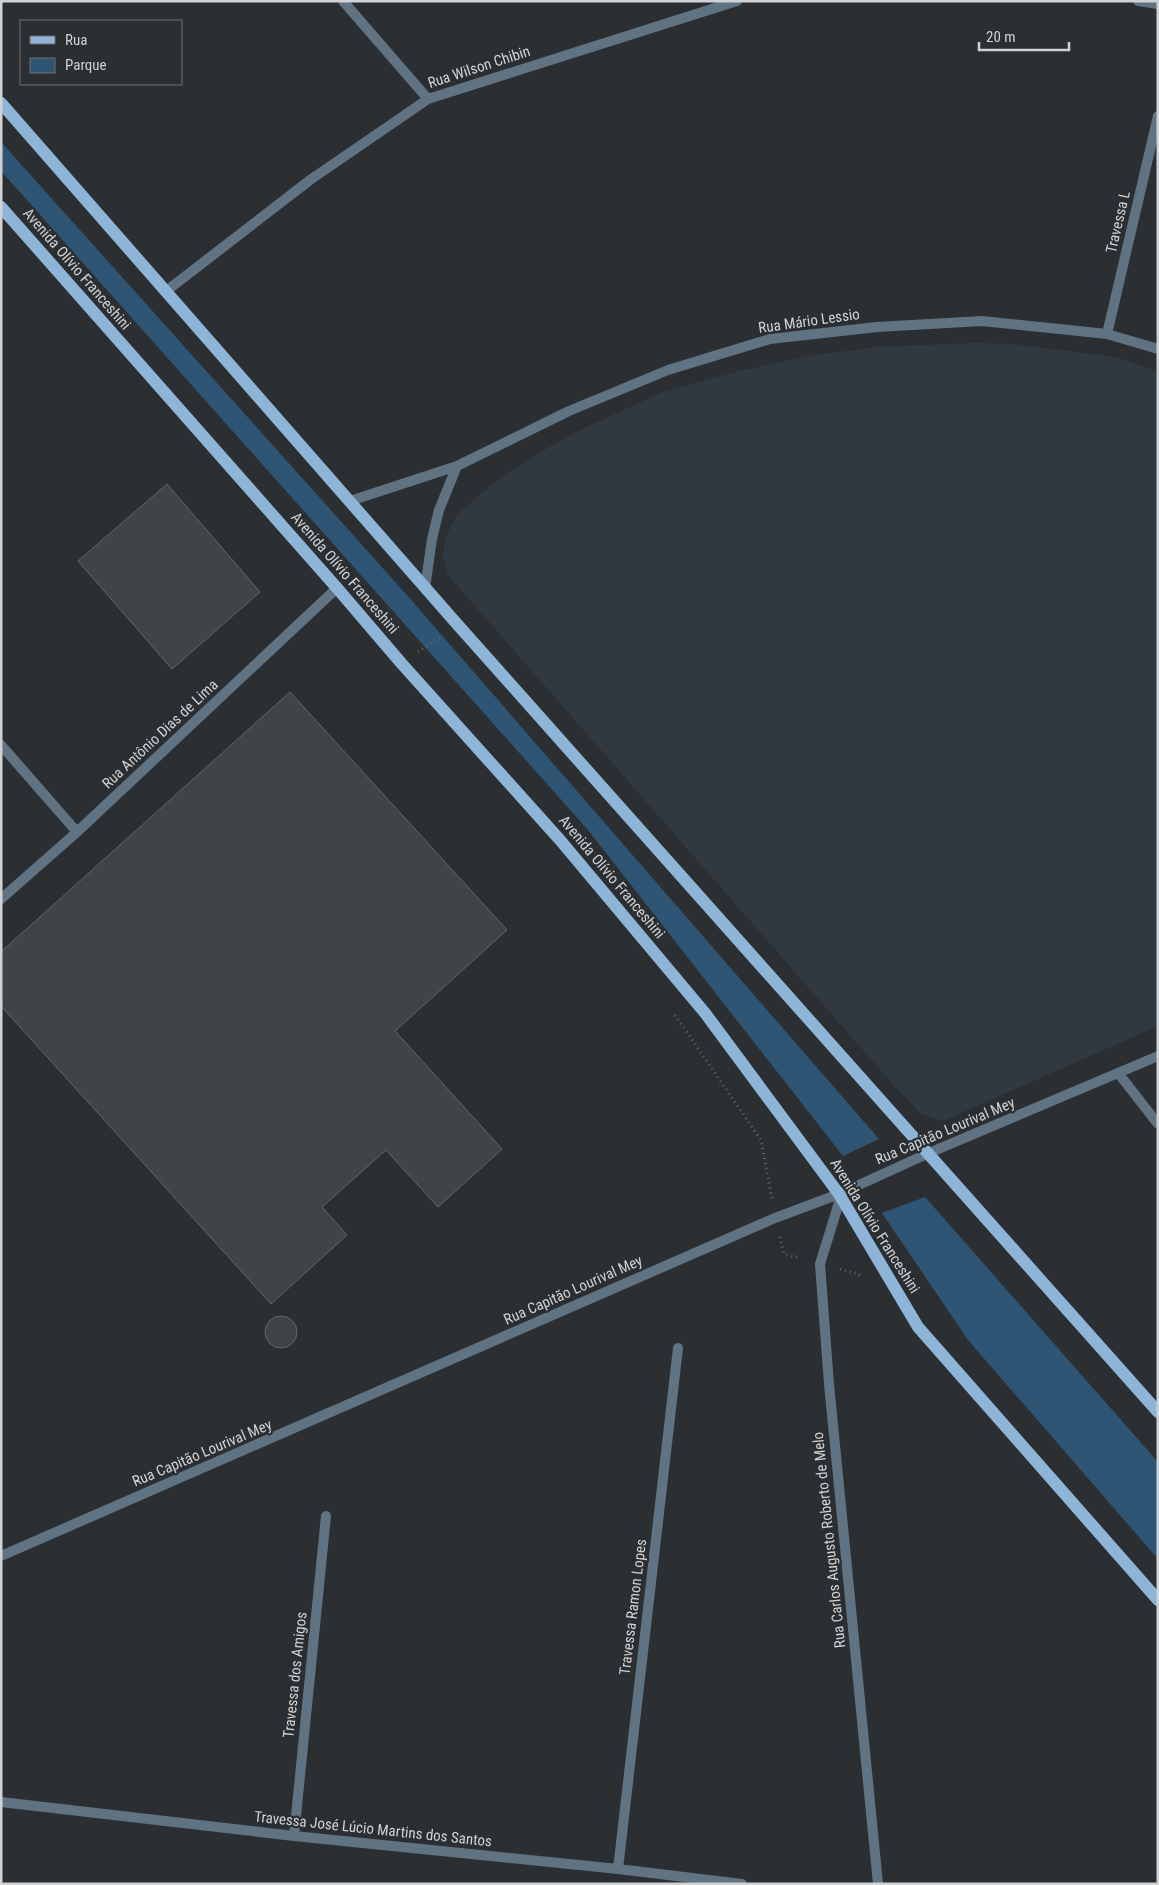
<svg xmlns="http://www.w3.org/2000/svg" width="1159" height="1885" viewBox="0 0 1159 1885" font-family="'Roboto Condensed',sans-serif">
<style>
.built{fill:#313940}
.green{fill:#2f5574}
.building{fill:#414447;stroke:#63676a}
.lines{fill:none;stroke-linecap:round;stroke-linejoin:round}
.path{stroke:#636568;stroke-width:3;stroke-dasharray:1 4;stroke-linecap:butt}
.service{stroke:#607383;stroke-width:10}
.minor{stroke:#607383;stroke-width:10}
.tertiary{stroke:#607383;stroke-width:10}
.primary{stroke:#8eb5d8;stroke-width:12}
.labels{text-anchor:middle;stroke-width:4.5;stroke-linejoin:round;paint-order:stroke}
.street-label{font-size:15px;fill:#d0d2d3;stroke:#2c2f32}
</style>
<rect width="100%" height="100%" fill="#2c2f32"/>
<!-- built -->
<path class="built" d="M974,343l41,1 99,13 44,14v655l-215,95 -23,-8 -23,-24 -449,-514 -5,-17 2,-20 12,-23 39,-34 41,-27 43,-24 85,-39 75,-20 67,-15 70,-9z"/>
<!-- green -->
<path class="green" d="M1,142l405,452 473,545 -36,17 -255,-326 -587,-659z
M925,1197l233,265v97l-190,-219 -86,-127z"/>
<!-- building -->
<path class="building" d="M167,484l93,108 -88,77 -94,-108z
M290,692l217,238 -112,101 107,118 -64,58 -52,-57 -64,57 25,28 -76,69 -270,-298v-54z
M265 1332a16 16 0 1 1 32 0a16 16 0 1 1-32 0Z"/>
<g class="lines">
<!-- path -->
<path class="path" d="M418,652l22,-15
M675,1015l86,125 11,59
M780,1237l4,17 16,4
M840,1269l18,5 3,3"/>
<!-- service -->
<path class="service" d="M1119,1074l39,50"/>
<!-- minor -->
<path class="minor" d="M343,1l85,98
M1138,1l20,3
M165,292l145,-112 118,-81 309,-98
M1107,334l51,-218
M350,501l107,-35 112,-55 99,-41 102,-31 107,-12 105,-6 125,13 51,15
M425,588l7,-49 7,-29 18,-44
M1,745l76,87
M1,899l76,-67 260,-244
M841,1196l-21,68 9,120 49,500
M1,1556l774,-338 64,-24
M1,1802l293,34 324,33 124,15
M294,1836l32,-320
M618,1869l60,-521"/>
<!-- tertiary -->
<path class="tertiary" d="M839,1194l90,-41 229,-97"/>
<!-- primary -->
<path class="primary" d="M1,103c151,175 305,347 456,521l701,788
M1,207l336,381 65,76 158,176 145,173 134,181 79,133 240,273"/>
</g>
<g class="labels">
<!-- street labels -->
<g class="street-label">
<text transform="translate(479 67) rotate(-18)" y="5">Rua Wilson Chibin</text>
<text transform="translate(1118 222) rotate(-77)" y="5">Travessa L</text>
<text transform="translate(77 269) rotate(49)" y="5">Avenida Olívio Franceshini</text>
<text transform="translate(809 321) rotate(-8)" y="5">Rua Mário Lessio</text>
<text transform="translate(345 573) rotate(49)" y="5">Avenida Olívio Franceshini</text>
<text transform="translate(160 734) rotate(-43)" y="5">Rua Antônio Dias de Lima</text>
<text transform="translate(612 877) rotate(50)" y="5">Avenida Olívio Franceshini</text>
<text transform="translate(945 1131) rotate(-23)" y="5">Rua Capitão Lourival Mey</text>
<text transform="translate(875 1226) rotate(58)" y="5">Avenida Olívio Franceshini</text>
<text transform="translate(573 1290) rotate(-24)" y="5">Rua Capitão Lourival Mey</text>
<text transform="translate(202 1453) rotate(-23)" y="5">Rua Capitão Lourival Mey</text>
<text transform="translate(829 1540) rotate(-96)" y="5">Rua Carlos Augusto Roberto de Melo</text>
<text transform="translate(633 1607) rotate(-83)" y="5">Travessa Ramon Lopes</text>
<text transform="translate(295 1675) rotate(-84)" y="5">Travessa dos Amigos</text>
<text transform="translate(373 1829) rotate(6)" y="5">Travessa José Lúcio Martins dos Santos</text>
</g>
</g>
<!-- border -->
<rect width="1159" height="1885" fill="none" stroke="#d0d2d3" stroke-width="5"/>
<!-- legend -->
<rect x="20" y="20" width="162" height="65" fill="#2c2f32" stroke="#6e7072"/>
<rect x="30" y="36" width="25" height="8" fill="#8eb5d8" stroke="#6e7072"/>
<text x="65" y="45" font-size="15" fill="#d0d2d3">Rua</text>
<rect x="30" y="58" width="25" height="15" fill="#2f5574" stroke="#6e7072"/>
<text x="65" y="70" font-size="15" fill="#d0d2d3">Parque</text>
<!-- scale -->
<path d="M979 42v8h90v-8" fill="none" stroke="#d0d2d3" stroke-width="2.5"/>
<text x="986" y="42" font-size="15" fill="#d0d2d3" stroke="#2c2f32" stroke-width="4" paint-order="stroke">20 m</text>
</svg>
